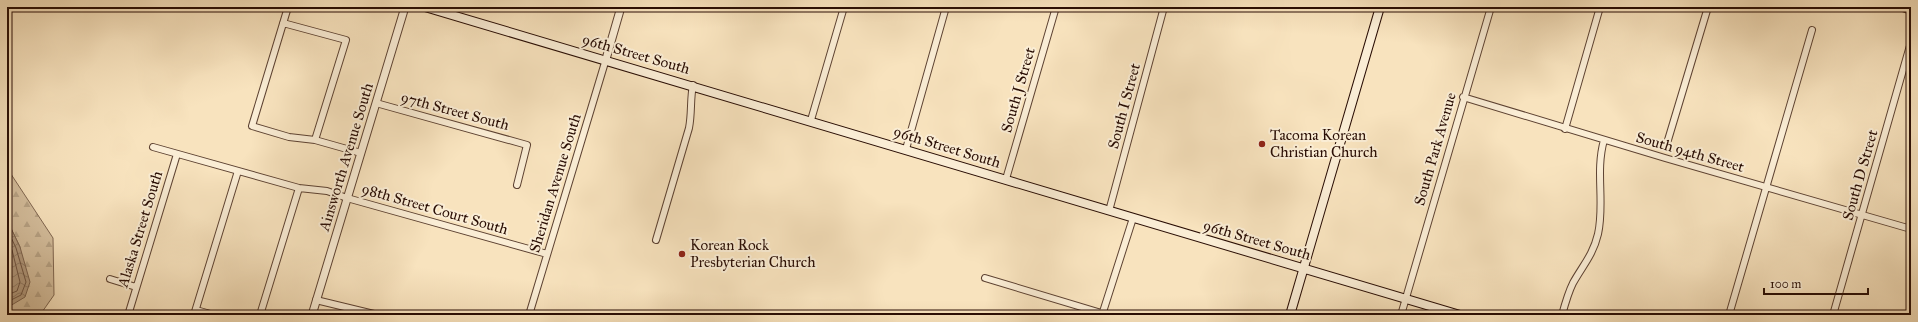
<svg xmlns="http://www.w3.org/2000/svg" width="1918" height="322" viewBox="0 0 1918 322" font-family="'IM FELL Great Primer',serif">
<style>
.forest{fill:url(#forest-firs);stroke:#7f6651}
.water{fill:url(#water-waves);stroke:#7b624e}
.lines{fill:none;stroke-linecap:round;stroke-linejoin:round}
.shore{stroke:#6e5442;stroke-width:1}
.minor-casing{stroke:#5d4232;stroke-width:8}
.tertiary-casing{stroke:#5d4232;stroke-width:9}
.secondary-casing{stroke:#290d04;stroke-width:10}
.minor{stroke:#faedd5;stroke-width:6}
.tertiary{stroke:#faedd5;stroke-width:7}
.secondary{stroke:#faedd5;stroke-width:8}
.poi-dot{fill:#8f2418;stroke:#faedd5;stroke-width:1.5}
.labels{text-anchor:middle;stroke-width:4;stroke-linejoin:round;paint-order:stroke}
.street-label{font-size:15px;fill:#290d04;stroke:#faedd5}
.poi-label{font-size:15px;fill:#290d04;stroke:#faedd5;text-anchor:start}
</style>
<defs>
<pattern id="forest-firs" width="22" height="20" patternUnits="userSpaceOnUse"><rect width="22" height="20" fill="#d5bf9e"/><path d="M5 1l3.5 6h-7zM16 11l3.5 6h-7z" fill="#b7a386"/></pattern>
<pattern id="water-waves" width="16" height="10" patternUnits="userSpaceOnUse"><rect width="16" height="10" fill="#b29a7f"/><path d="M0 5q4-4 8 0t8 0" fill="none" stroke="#917c66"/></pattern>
</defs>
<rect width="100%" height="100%" fill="#f8e3be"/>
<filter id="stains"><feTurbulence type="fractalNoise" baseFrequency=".005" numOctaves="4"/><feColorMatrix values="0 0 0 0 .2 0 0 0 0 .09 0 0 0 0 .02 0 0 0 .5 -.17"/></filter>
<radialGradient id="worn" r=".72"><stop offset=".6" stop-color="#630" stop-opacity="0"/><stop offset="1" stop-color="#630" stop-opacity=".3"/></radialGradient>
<!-- forest -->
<path class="forest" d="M7,168l46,70 1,57 -14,20h-33v-12l3,3 10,-59 -13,-27z"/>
<!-- water -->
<path class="water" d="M7,220l13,27 10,35 -5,15 -15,9 -3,-3z"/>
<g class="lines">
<!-- shore -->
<path class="shore" d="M7,229l9,19 10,34 -5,13 -10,5h-4
M7,241l5,9 8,32 -3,9 -10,4"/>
<!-- minor casing -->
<g class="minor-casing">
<path id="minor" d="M288,7l-36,119 37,11 26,3 46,13
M1900,7l11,4
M283,23l63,17 -31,100
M1463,97l202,61 246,71
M376,103l151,42 -10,40
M811,120l33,-113
M1565,129l35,-122
M1668,140l40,-133
M153,147l146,41 28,3 20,7 200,56
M906,149l40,-142
M1006,179l50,-172
M1109,211l55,-204
M656,240l33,-112c3,-15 1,-29 4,-43
M985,278l123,37
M110,279l26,8
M316,300l62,15
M196,310l18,5
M129,312l48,-158
M194,315l44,-144
M260,315l39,-127
M529,315l77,-256
M1102,315l31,-97
M1401,315l90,-308
M1562,315c3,-11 6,-22 11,-32 10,-18 20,-28 25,-49 7,-31 -3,-62 6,-94
M1729,315l83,-285
M1833,315l78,-273"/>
</g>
<!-- tertiary casing -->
<g class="tertiary-casing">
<path id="tertiary" d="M606,59l15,-52
M312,315l93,-308"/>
</g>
<!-- secondary casing -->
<g class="secondary-casing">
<path id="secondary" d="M425,7c346,100 690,206 1035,308
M1290,315l90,-308"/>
</g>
<!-- minor -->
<use href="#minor" class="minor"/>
<!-- tertiary -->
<use href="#tertiary" class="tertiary"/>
<!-- secondary -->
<use href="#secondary" class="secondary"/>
</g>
<!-- markers -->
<g class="poi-dot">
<circle cx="1262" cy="144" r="4"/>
<circle cx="682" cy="254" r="4"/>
</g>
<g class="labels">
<!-- street labels -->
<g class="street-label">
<text transform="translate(636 54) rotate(16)" y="5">96th Street South</text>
<text transform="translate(1018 90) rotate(-74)" y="5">South J Street</text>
<text transform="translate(1124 106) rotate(-75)" y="5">South I Street</text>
<text transform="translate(455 111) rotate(15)" y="5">97th Street South</text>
<text transform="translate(947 147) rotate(17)" y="5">96th Street South</text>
<text transform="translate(1435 149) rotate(-74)" y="5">South Park Avenue</text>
<text transform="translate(1690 152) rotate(16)" y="5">South 94th Street</text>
<text transform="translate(346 157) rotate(-73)" y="5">Ainsworth Avenue South</text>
<text transform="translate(1860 175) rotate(-74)" y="5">South D Street</text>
<text transform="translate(555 183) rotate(-73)" y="5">Sheridan Avenue South</text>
<text transform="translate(435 209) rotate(16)" y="5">98th Street Court South</text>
<text transform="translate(140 229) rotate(-73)" y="5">Alaska Street South</text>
<text transform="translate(1257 240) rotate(16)" y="5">96th Street South</text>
</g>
<!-- poi labels -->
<g class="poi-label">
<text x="1270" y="140">Tacoma Korean<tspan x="1270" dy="17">Christian Church</tspan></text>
<text x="690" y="250">Korean Rock<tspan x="690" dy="17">Presbyterian Church</tspan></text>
</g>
</g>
<!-- margin -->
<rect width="1918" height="322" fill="none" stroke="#f8e3be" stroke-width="24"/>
<rect x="8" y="8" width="1902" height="306" fill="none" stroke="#290d04" stroke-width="2"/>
<rect x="12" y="12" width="1894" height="298" fill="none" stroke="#290d04"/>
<!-- scale -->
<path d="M1764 288v6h104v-6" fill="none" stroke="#290d04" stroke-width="2"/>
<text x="1770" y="288" font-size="12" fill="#290d04" stroke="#faedd5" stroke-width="3" paint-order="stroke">100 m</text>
<rect width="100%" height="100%" filter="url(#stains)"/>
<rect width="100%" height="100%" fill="url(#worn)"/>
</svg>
